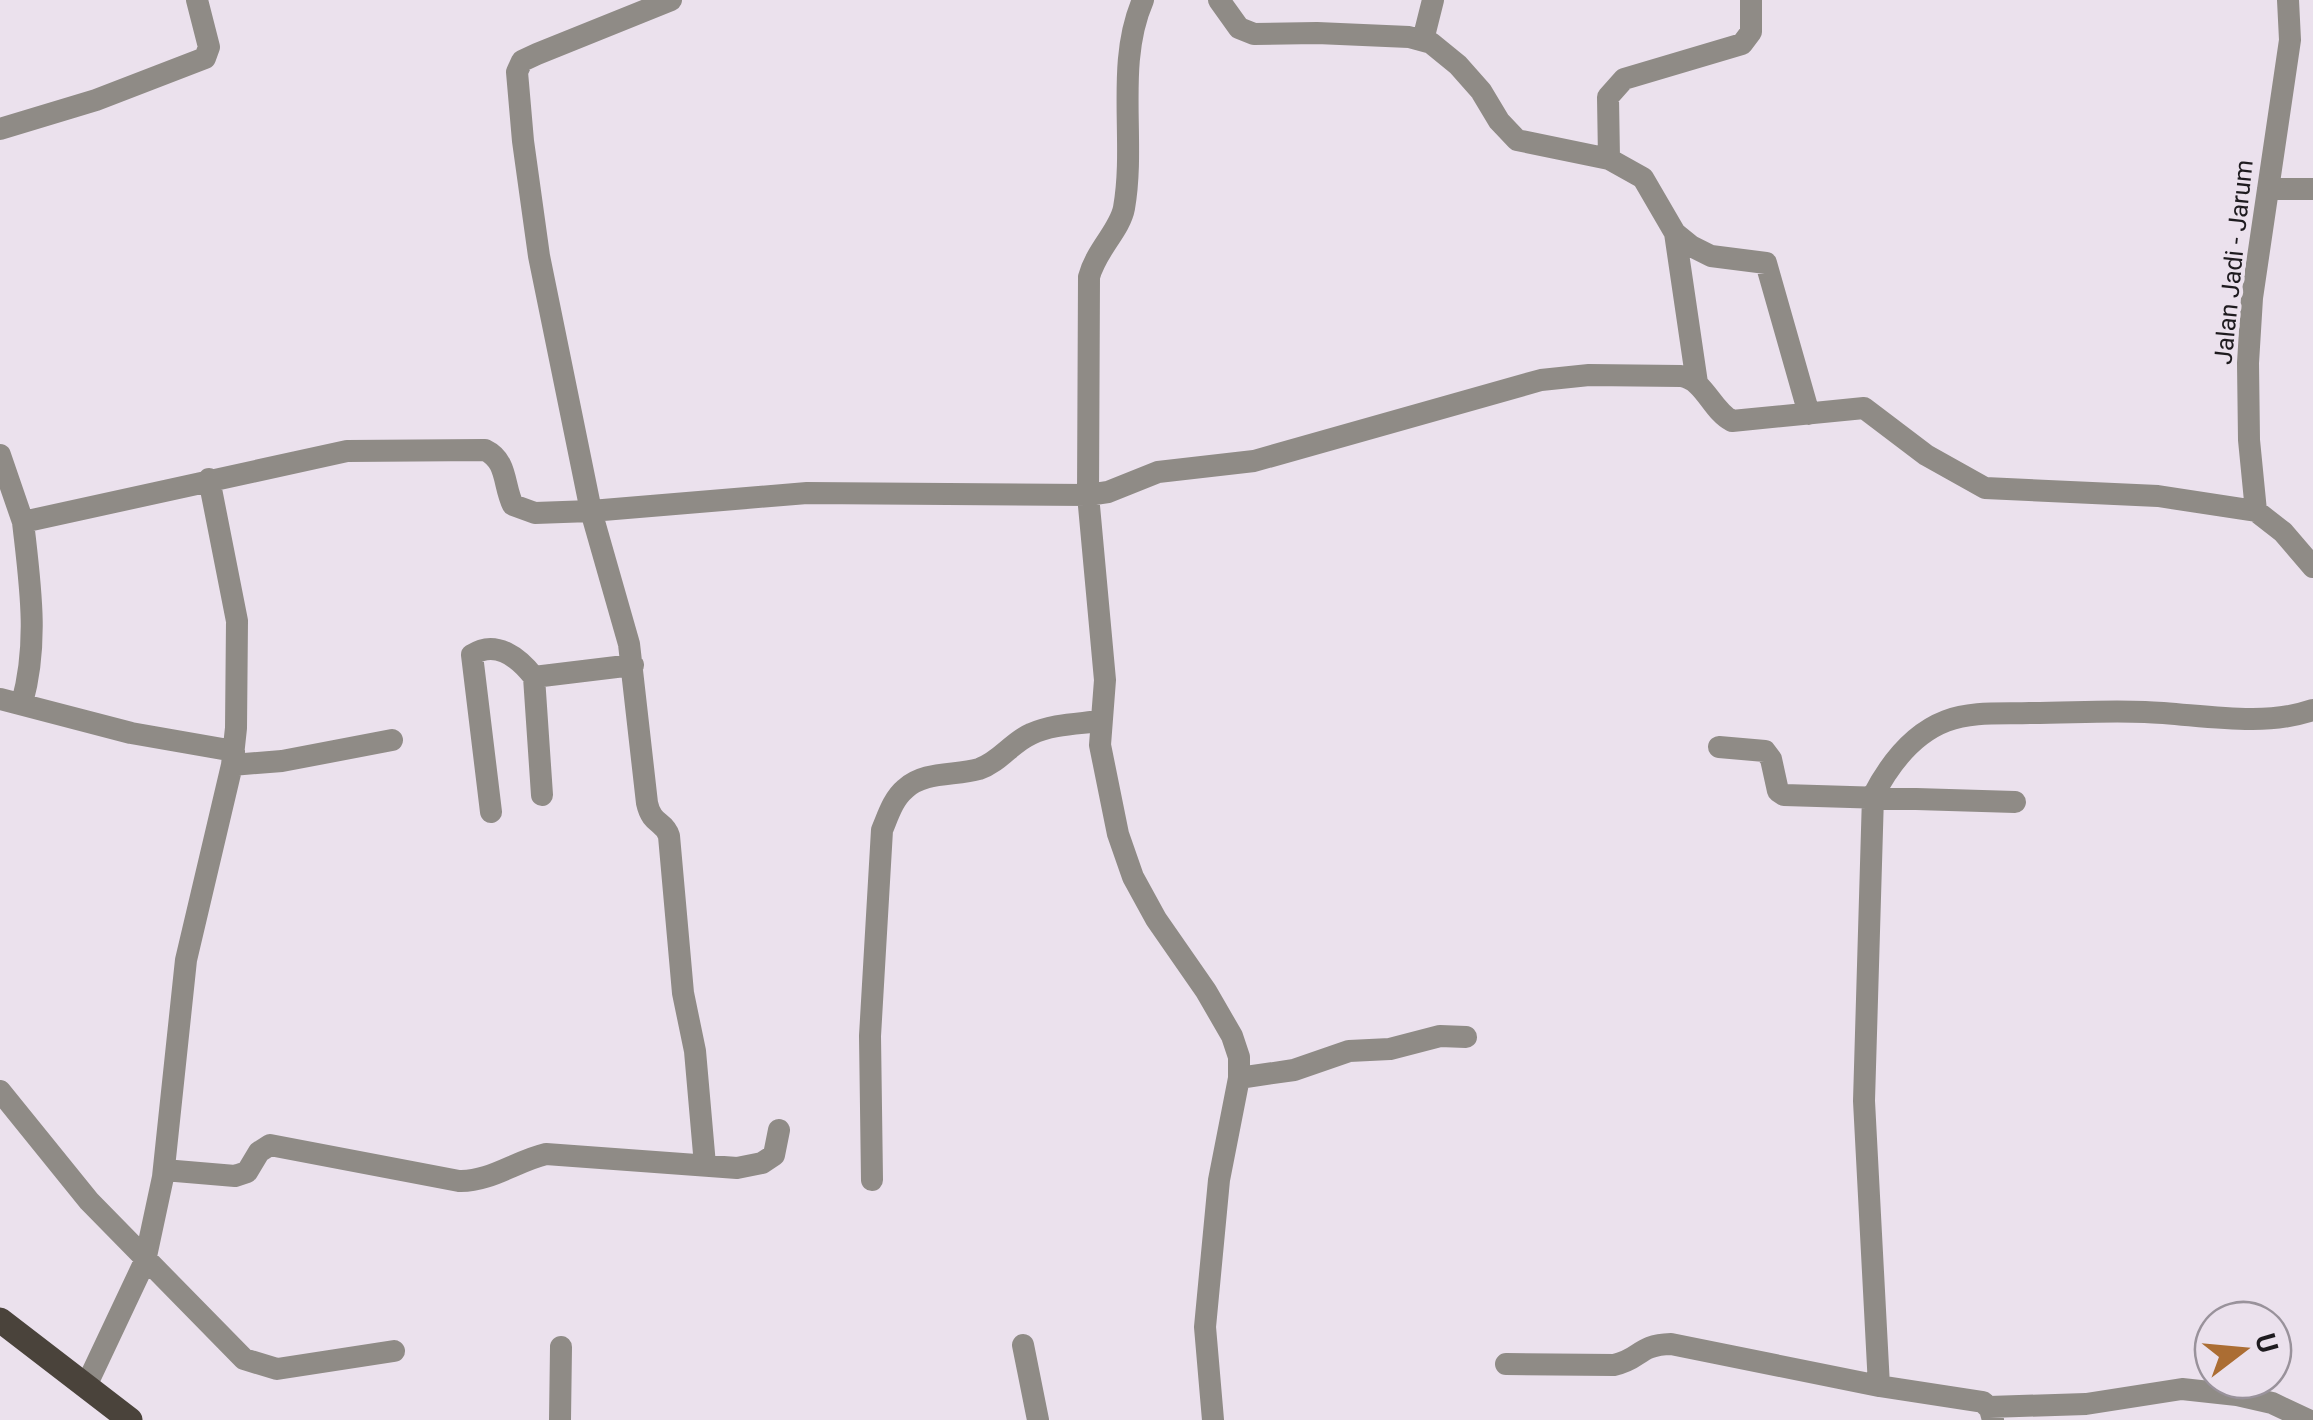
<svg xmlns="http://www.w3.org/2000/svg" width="2313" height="1420" viewBox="0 0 2313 1420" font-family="Roboto,sans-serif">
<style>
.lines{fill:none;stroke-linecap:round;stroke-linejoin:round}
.minor{stroke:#8f8b86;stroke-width:22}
.major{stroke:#4a433b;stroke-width:25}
.labels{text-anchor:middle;stroke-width:8;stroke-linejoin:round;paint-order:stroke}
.street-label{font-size:25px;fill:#1e1b1f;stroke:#ebe1ed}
</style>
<rect width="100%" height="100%" fill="#ebe1ed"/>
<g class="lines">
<!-- minor -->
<path class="minor" d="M671,0l-134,54 -15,7 -5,11 6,69 16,115 52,255 38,133 18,159c5,23 17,17 22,33l14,157 12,58 10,114
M1143,0c-28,64 -7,140 -19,208 -4,22 -28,42 -35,69l-1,218 17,185 -5,65 18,89 15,43 23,42 50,72 26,45 7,21v21l-20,102 -14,147 8,93
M1219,0l20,28 15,6 63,-1 92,4 22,6 27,22 23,26 18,30 18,19 92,19 -1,-62 16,-18 118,-35 9,-12v-32
M2288,0l2,40 -38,258 -4,65 1,77 7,71 27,21 30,35
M1423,40l10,-40
M0,129l96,-29 109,-42 4,-11 -12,-47
M1609,159l34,19 32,55 16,13 20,10 55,7 43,151
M2268,189h45
M1675,233l22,150
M0,455l23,67 324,-71 138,-1c23,11 18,35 28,55l22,8 56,-2 216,-18 281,2 20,-3 50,-20 96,-11 287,-81 48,-5 92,1c24,4 30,34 51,45l132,-13 62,47 59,33 173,8 98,15
M0,699l131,34 103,18
M22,703c17,-61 8,-119 1,-181
M1719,747l46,4 6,8 7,32 6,4 231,7
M232,765l50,-4 110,-21
M542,795l-8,-118 99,-12
M491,812l-19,-157c24,-16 47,3 62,22
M1239,1078l55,-8 55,-19 41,-2 50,-13 26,1
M0,1091l89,110 155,158 33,10 117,-18
M164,1170l71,6 12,-4 12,-20 11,-7 189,36c31,1 57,-20 87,-27l191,14 25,-5 12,-8 5,-25
M872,1180l-2,-144 12,-206c6,-14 11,-31 23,-41 19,-18 50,-13 74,-20 21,-7 33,-27 52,-35 21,-10 47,-10 69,-13
M1023,1345l15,75
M1506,1364l108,1c28,-6 23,-20 57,-21l208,42
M86,1386l59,-125 18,-84 23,-217 46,-195 4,-37 1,-107 -28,-142
M1989,1407l97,-3 96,-15 55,6 35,8 36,17
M560,1420l1,-73
M1993,1420l-3,-11 -7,-7 -104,-16 -15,-285 9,-305c16,-31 39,-62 73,-75 26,-10 57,-7 84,-8 38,0 77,-3 115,-1 54,2 116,16 168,-2"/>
<!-- major -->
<path class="major" d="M0,1320l130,100"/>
</g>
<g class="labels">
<!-- street labels -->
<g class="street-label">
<text transform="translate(2233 262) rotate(-84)" y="9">Jalan Jadi - Jarum</text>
</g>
</g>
<!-- north arrow -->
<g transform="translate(2243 1350) rotate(74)"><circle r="48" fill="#ebe1ed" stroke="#99929b" stroke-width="2.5"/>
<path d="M0-8L18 38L0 25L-18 38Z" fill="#ab6d33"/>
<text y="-15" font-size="28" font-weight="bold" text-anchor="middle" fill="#1e1b1f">U</text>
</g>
</svg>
